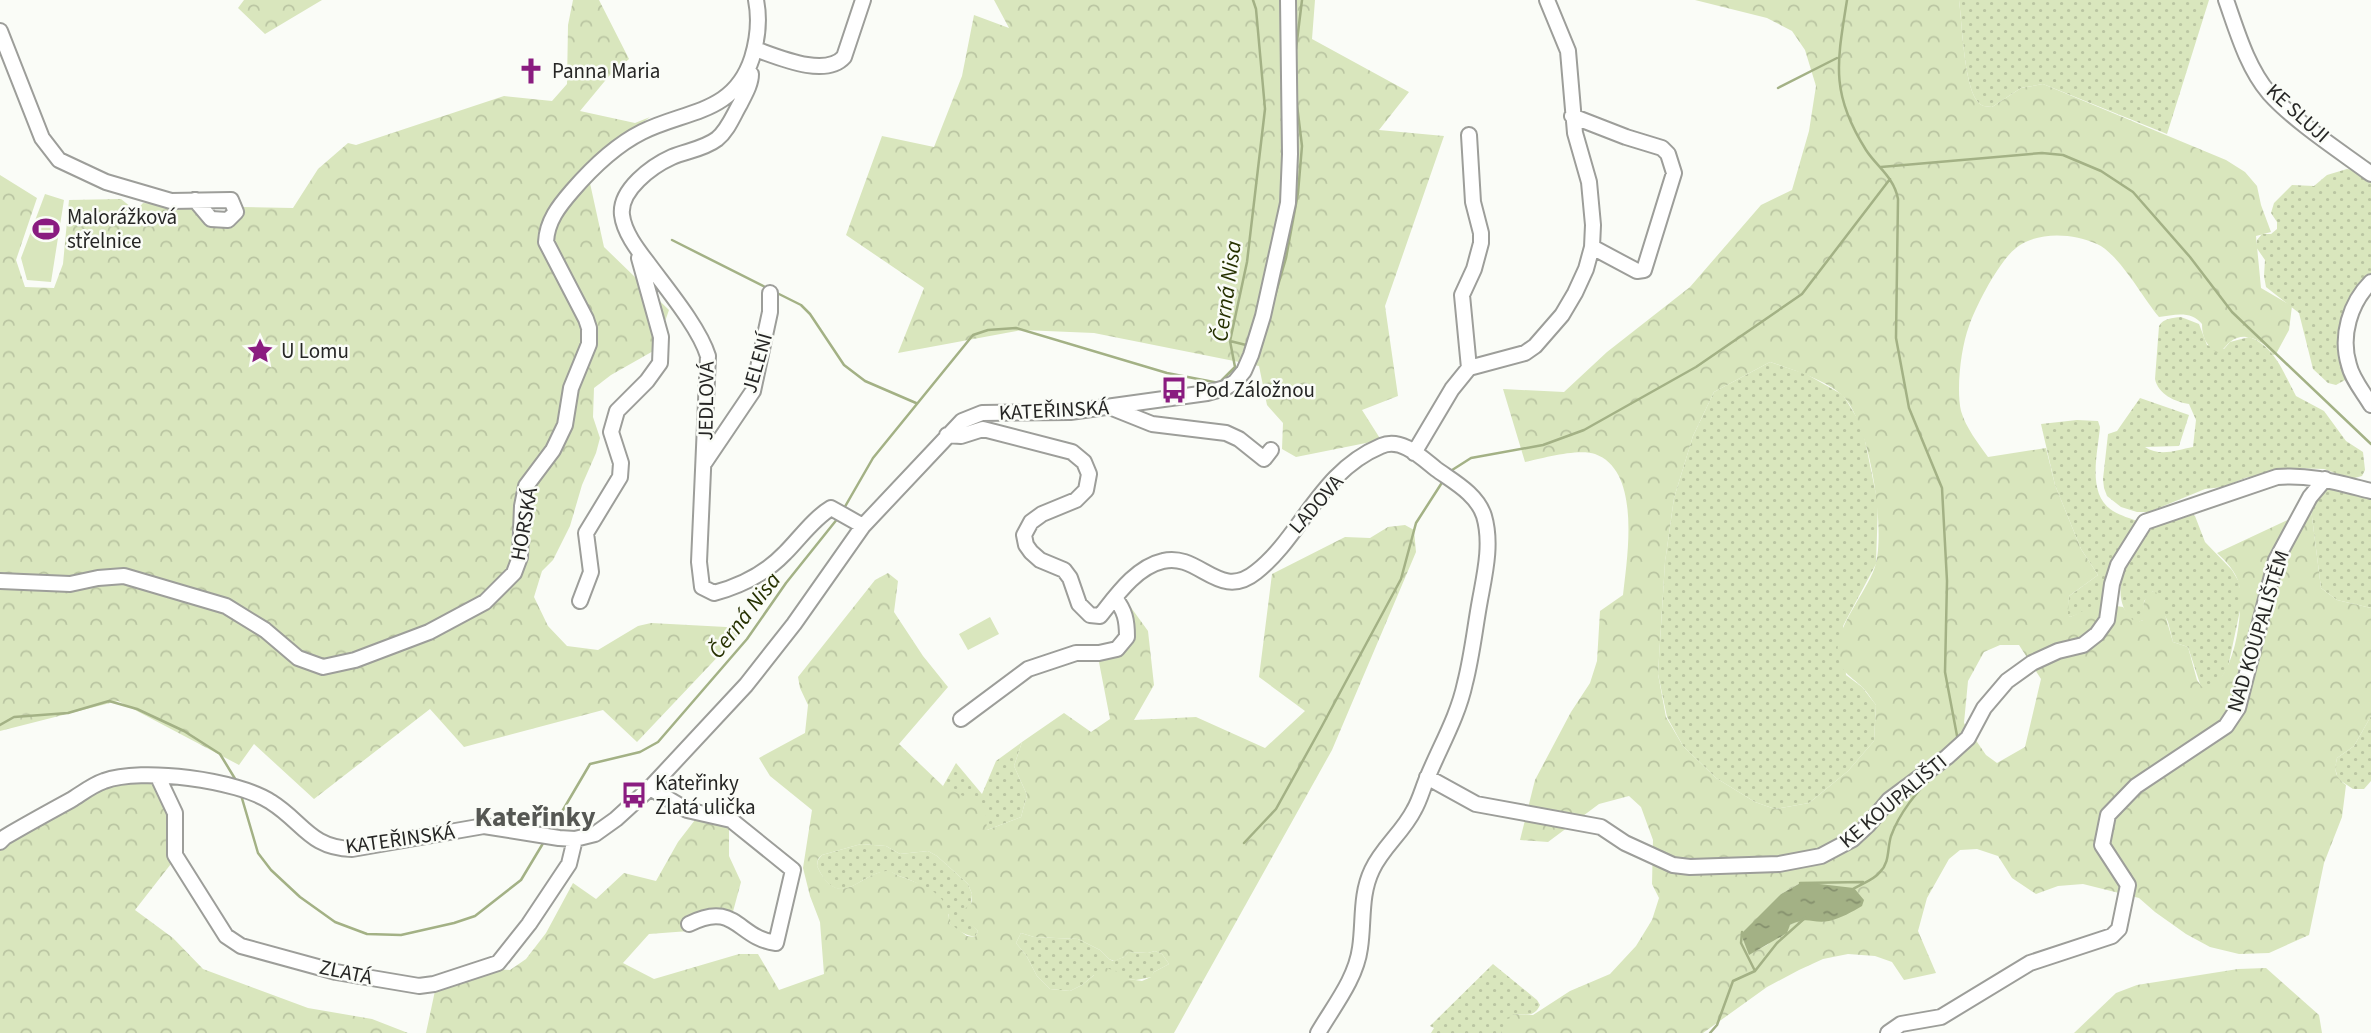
<svg xmlns="http://www.w3.org/2000/svg" width="2371" height="1033" viewBox="0 0 2371 1033" font-family="'Source Sans 3',sans-serif">
<style>
.grass{fill:url(#grass-dots)}
.forest{fill:url(#forest-crowns);fill-rule:evenodd}
.garden{fill:#d9e6bd}
.water{fill:url(#water-ripples)}
.lines{fill:none;stroke-linecap:round;stroke-linejoin:round}
.stream{stroke:#a3b185;stroke-width:2.5}
.minor-casing{stroke:#9d9e9a;stroke-width:18}
.minor{stroke:#fff;stroke-width:14}
.labels{text-anchor:middle;stroke-width:5;stroke-linejoin:round;paint-order:stroke}
.poi-label{font-size:21px;fill:#262625;stroke:#fafcf7;text-anchor:start}
.street-label{font-size:21px;fill:#262625;stroke:#fafcf7}
.water-label{font-size:23px;font-style:italic;fill:#263100;stroke:#fafcf7}
.district-label{font-size:28px;font-weight:bold;fill:#555753;stroke:#fafcf7}
</style>
<defs>
<pattern id="grass-dots" width="8" height="8" patternUnits="userSpaceOnUse" patternTransform="scale(1.75)"><rect width="8" height="8" fill="#d9e6bd"/><path d="M2 2h.1M6 6h.1" fill="none" stroke="#bac5a2" stroke-width="1.8" stroke-linecap="round"/></pattern>
<pattern id="forest-crowns" width="20" height="18" patternUnits="userSpaceOnUse" patternTransform="scale(1.75)"><rect width="20" height="18" fill="#d9e6bd"/><path d="M2 6a3 3 0 1 1 6 0M12 15a3 3 0 1 1 6 0" fill="none" stroke="#bac5a2"/></pattern>
<pattern id="water-ripples" width="26" height="14" patternUnits="userSpaceOnUse" patternTransform="scale(1.75)"><rect width="26" height="14" fill="#a3b185"/><path d="M2 4q2-2 4 0t4 0M15 11q2-2 4 0t4 0" fill="none" stroke="#85906d"/></pattern>
</defs>
<rect width="100%" height="100%" fill="#fafcf7"/>
<!-- grass -->
<path class="grass" d="M1959,0h250l-42,134 -124,-50 -22,4 -29,19c-6,-1 -11,0 -15,-6 -13,-17 -15,-78 -18,-101z
M2347,169l7,1 17,11v94l-16,17 -7,77 -3,11 -9,5 -8,-2 -15,-14 -14,-56 -33,-26 -2,-11 1,-16 -9,-13 1,-7 5,-6h9l6,-5v-7l-6,-9 3,-10 18,-18 22,1 13,-11z
M2181,317l18,7 8,21 17,4 6,-7 19,-5c26,9 35,37 47,59l28,15 22,30 17,11 2,18 -3,6 -11,3 -27,-10 -34,-1 -45,10 -22,9 -18,2 -56,23h-12l-16,-5 -14,-11 -3,-8 -1,-9 5,-45 9,-3 23,-33 49,17 -10,31 -34,1c15,10 32,3 48,0l3,-27 -7,-16c-14,-2 -31,-10 -34,-25l4,-53c5,-8 13,-8 22,-9z
M1770,362l36,12 37,21 19,31 16,78 -2,60 -33,62 3,49 16,12 14,18 -2,36 -26,30 -39,32 -34,6 -20,-7 -39,-24 -33,-32 -16,-29 -9,-43 7,-112 9,-64 19,-62 21,-44z
M2077,420l21,1 2,6c-2,25 -14,68 13,84 8,5 17,7 26,11l-32,83c-15,0 -23,8 -37,12l-3,-3 2,-18 29,-21 -17,-26 -26,-64 -14,-61z
M2326,486l45,6v116l-34,-8 -16,-12 -10,-79 3,-9z
M2186,511l9,5 10,26 27,28 7,12 3,19 -14,66 -10,16 -9,5 -8,-1 -13,-40 -15,-5 -5,-20 -15,-31 -9,10 -1,19 -8,4c-24,-24 -14,-51 0,-76 5,-10 10,-19 20,-26 8,-5 22,-7 31,-11z
M2371,716v65l-7,8h-11l-15,-10 -3,-11 2,-10 17,-12z
M1022,742l-8,24 13,29 -6,22 -34,13 -44,-44 13,-23 26,31 14,-33z
M861,844l25,2 14,8 28,-3 9,5 31,28 4,10 -3,27 9,10 -3,6c-10,-2 -19,-7 -26,-14v-8c-18,-24 -21,-29 -50,-39 -3,-1 -6,-4 -10,-4 -26,-4 -49,44 -72,-6l1,-6 4,-5z
M1021,933l13,4 44,2 22,11 9,9 4,2 11,-4 4,-5 20,1 7,-2 7,3 7,10 -15,8 -2,5 -16,3 -42,-5 -12,10 -12,6 -20,-2 -13,-13 -11,-21 -10,-12z
M1493,964l44,36 3,5c-6,13 -14,9 -27,9l-12,19h-70l3,-5 -4,-2z"/>
<!-- forest -->
<path class="forest" d="M244,0h78l-57,34 -27,-26z
M573,0h26l30,59 -20,17 -29,35 55,12 15,-6 -64,48 18,82 65,63 -14,40 -44,25 -17,13 -1,29 7,21 -4,15 -14,32 -12,41 -17,34 -11,11 -8,26 14,29 19,20 31,4 40,-24 13,-3 94,5 -108,114 -34,-32 -139,37 -34,-38 -116,90 -60,-55 -15,21 -121,-64 -118,30v-556l37,23 -21,62 9,27 29,1 9,-24 6,-64 52,-1 15,12 7,-8 46,3 24,18 23,-1 7,-16 50,1 25,-39 30,-26 8,2 148,-49 48,5 15,-17 1,-59z
M994,0h321l-3,39 97,53 -30,38 65,6 -59,170 13,90 -36,14 19,30 -85,17 -14,-8 1,-26 -16,-18 -8,-39 -165,-33 -72,-3 -124,23 26,-65 -78,-53 36,-99 52,11 28,-71 12,-61 35,13z
M1695,0h264c3,23 5,84 18,101 4,6 9,5 15,6l29,-19 22,-4 183,76 19,12 12,14 4,19 10,27 -15,4 5,52 31,18 -3,24 -13,24 -3,1c-9,-14 -28,-25 -43,-13 -6,5 -6,8 -13,11 -11,-8 -15,-16 -15,-29 -11,-14 -28,-9 -43,-7 -16,-19 -40,-63 -62,-73 -24,-11 -60,-13 -81,4 -17,13 -40,58 -47,78 -8,21 -13,63 -8,85 5,17 17,32 27,46l58,-9 9,37 26,64 17,26 -29,21 -1,18 2,3c8,-3 14,-7 22,-11 8,-4 22,0 31,1l12,16 8,-3c0,-13 -1,-22 10,-29l6,3 14,48 15,5 9,33 5,7c33,2 42,-78 37,-103 -3,-12 -13,-23 -22,-31l94,-44 10,79 16,12 34,8v108l-17,30 -17,12c-3,13 -2,19 9,27l-4,32 -18,46 -15,72 -40,18 -30,1 -29,-7 -24,-13 -31,-22 -16,-14 -56,-14 -25,2 -22,8 -24,-16 -14,-22 -21,-7 -17,1 -11,9 -22,39 -9,33 18,42 -32,7 -12,-18 -17,-6 -27,-2 -25,5 -24,11 -32,17 -64,46h-202l6,-14 6,-5 20,1 37,-24 40,-17 26,-28 16,-26 7,-22 -7,-14 1,-44 -12,-33 -12,-11 -30,8 -51,38 -28,-2 15,-60 36,-68 19,-29 7,-22 3,-50 23,-16c4,-37 19,-124 -28,-141 -16,-6 -53,4 -70,8l-22,-73 61,3 43,-40 83,-65 71,-82 31,-15 17,-59 7,-45 -11,-36 -13,-19 -25,-13zM1770,362c21,7 56,18 72,33 28,27 43,131 34,168 -6,26 -43,65 -38,93 3,18 14,20 25,32 5,5 9,12 13,17l-2,36 -26,30 -39,32 -34,6 -20,-7 -39,-24 -33,-32 -17,-29 -8,-43 7,-112 9,-64 19,-62 21,-44zM2000,645h19l22,34 -16,68 -28,16 -11,-8 -22,-32 4,-42 16,-29zM1802,882l20,4 -20,32 -12,7 -23,20 -18,9 32,-60z
M1405,525l9,5 2,22 -84,198 -158,283h-748l10,-47 58,-17 16,1 16,-11 20,-26 27,-50 23,16 28,-26 32,8 22,-39 20,-26 31,10v30l12,26 -10,37 -42,12 -40,3 -26,29 31,16 85,-25h19l21,36 45,-16 -4,-52 -10,-26 -7,-28 9,-58 -42,-34 -11,-18 46,-25 3,-28 -8,-17 -2,-11 77,-97 13,-7 10,8 -4,31 29,44 25,31 -49,57 44,42 42,21 2,23 34,-13 6,-22 -13,-29 8,-24 42,-29 27,19 19,-13 -12,-62 33,-26 -4,-29 21,29 6,54 -20,35 62,-3 69,31 40,-37 -46,-34 13,-103 73,-37 25,1 18,-11zM861,844l25,2 14,8 28,-3 9,5 31,28 4,10v6l-1,4 -9,7 1,5 15,15 -3,6 -8,-1 -18,-13c2,-29 -27,-39 -50,-47 -3,-1 -6,-4 -10,-5 -26,-2 -49,44 -72,-5l1,-7 4,-4zM1021,933l13,4 44,2 22,11 9,9 5,2 10,-4 4,-5 20,1 7,-2 7,3 7,10 -15,8 -3,5 -9,4 -14,-2 -12,-8 -10,-3 -7,3 -17,14 -12,6 -20,-2 -13,-13 -11,-21 -10,-12z
M151,780c25,30 22,43 23,80l-39,50 38,28 30,31 105,39 64,11 36,14h-408v-183l8,-9 97,-55 22,-5z
M2266,968l53,47 3,18h-248l42,-40 21,-8 101,-16z"/>
<!-- garden -->
<path class="garden" d="M45,194l19,6 -13,82 -24,-2 -6,-22z
M990,617l9,17 -31,16 -9,-16z"/>
<!-- water -->
<path class="water" d="M1802,882l52,6 10,12 -2,6c-10,6 -21,12 -33,15 -18,3 -21,-6 -39,4l-3,8 -38,22 -8,-21 40,-40z"/>
<g class="lines">
<!-- stream -->
<path class="stream" d="M1847,0c-10,63 -17,93 19,150 11,17 28,27 32,49l-2,139 13,70 33,80 5,93 -2,91 13,69
M1296,49l6,-49
M1778,88l59,-30
M1881,167l161,-14 21,2 38,16 32,21 57,65 42,55 139,132
M672,240l97,49
M775,292l26,13 9,9 34,51 21,16 51,22
M1230,341l20,5
M1260,347l26,-89 12,-65 4,-47 -6,-49
M1449,472l22,-14 72,-13 41,-15 112,-63 106,-73 88,-115
M843,510l30,-52 100,-123 15,-5 28,-2 151,45 52,10 16,-16 -5,-26 17,-79 18,-153 -9,-100 -3,-9
M0,725l14,-8 54,-4 41,-12 28,8 47,22 36,23 17,28
M241,795l17,58 13,17 29,27 35,25 32,12 34,1 53,-12 21,-7 46,-36 24,-40
M550,832l40,-68 50,-12 18,-10 89,-103 39,-56 52,-65
M1244,843l32,-34 46,-83 79,-147 15,-56 27,-42
M1800,883l63,-1
M1853,889c8,-5 21,-9 27,-17 10,-10 7,-23 11,-36 8,-22 26,-46 44,-61
M1742,932l-1,11 14,28
M1710,1033l7,-8 16,-44 22,-10 22,-28 28,-25"/>
<!-- minor casing -->
<g class="minor-casing">
<path id="minor" d="M2226,0c11,31 21,67 43,93 26,29 71,58 102,81
M0,31l42,107 17,22 47,22 65,19 60,-1 5,12 -8,8 -17,-1 -16,-19
M755,49c23,8 70,29 89,8l19,-57
M751,74c0,10 -6,20 -11,30 -7,12 -12,26 -23,35 -13,10 -31,12 -45,18 -20,9 -53,33 -50,58 2,17 15,34 25,47 19,26 52,65 61,94l-9,206 3,25 12,6c26,-7 52,-20 71,-40 15,-15 28,-34 46,-45l32,18
M1572,116l54,21 36,11 6,6 6,19 -30,97 -7,1 -45,-24
M1469,135l4,67 8,31v10l-7,26 -12,26 7,73
M2371,282c-21,21 -31,54 -22,83 3,14 15,28 22,40
M1112,408l40,16 74,9 13,6 25,20 7,-9
M947,435l14,1 22,-7 89,23 12,10 5,12 -3,16 -10,10 -34,14 -11,8 -7,13 2,10 5,7 9,8 24,10 6,8 9,26 11,11 10,1c16,-20 36,-49 63,-55 36,-9 56,41 93,11 46,-36 63,-100 125,-126 20,-9 40,11 55,23 18,13 41,25 48,47 8,27 1,57 -4,84 -5,27 -8,56 -15,83 -7,33 -24,62 -37,93 -5,11 -8,24 -14,34 -11,22 -32,38 -42,60 -12,25 -8,52 -12,78 -4,31 -27,59 -42,85
M1414,453l38,-64 17,-21 56,-15 10,-7 27,-31 13,-22 11,-24 6,-22 1,-22 -4,-43 -14,-49 -7,-82 -21,-51
M705,462l48,-71 17,-79v-19
M0,581l70,3 28,-6 26,-2 102,30 39,24 33,28 25,9 32,-7 74,-28 56,-30 29,-29 6,-16 2,-51 4,-20 27,-36 12,-25 6,-37 18,-44v-16l-3,-9 -40,-77c1,-21 13,-36 26,-51 19,-22 44,-46 70,-59 44,-22 92,-18 110,-74 6,-20 8,-38 4,-58
M580,601l11,-29 -5,-39 34,-56 1,-14 -10,-31 6,-21 30,-30 13,-18 1,-26 -22,-79
M961,719l67,-50 48,-16h23l18,-4 10,-12c0,-17 -2,-26 -12,-39
M158,777l17,36v42l51,81 15,10 95,26 83,14 15,-2 64,-21 31,-39 40,-60 6,-25
M1427,777l49,27 125,23 24,16 48,22 17,2 89,-3 42,-8 32,-17 15,-14 21,-25 58,-43 21,-19 16,-30 23,-27 25,-18 26,-12 25,-6 14,-11 10,-14 5,-36 6,-19 27,-43 132,-45c33,-3 62,6 94,14
M650,788l37,22 44,10 62,50 -17,73c-39,-5 -40,-43 -87,-19
M0,842l5,-5c22,-13 44,-25 66,-37 10,-6 21,-15 33,-19 37,-14 134,-1 167,21 32,20 39,46 81,47l132,-23 75,12 16,1 20,-5 21,-15 34,-31 96,-103 48,-61 69,-98 99,-105 20,-8 88,-1 137,-19 18,-5 10,-6 9,-11 7,-16 12,-39 25,-113 2,-49 -2,-154
M1888,1033l13,-9 40,-7 89,-54 82,-27 7,-7 9,-44 -26,-40 6,-30 28,-29 90,-60 12,-18 38,-148 34,-63 15,-18"/>
</g>
<!-- minor -->
<use href="#minor" class="minor"/>
</g>
<!-- icons -->
<defs>
<g id="church-bare" transform="scale(2.1)"><path d="M-1.2-6h2.4v3.5h3.3v2.4h-3.3V6h-2.4V-.1h-3.3v-2.4h3.3Z" fill="#8a1c80" stroke="#fafcf7" stroke-width="2.5" paint-order="stroke"/></g>
<g id="stadium-bare" transform="scale(2.1)"><path d="M0-5a6.5 5 0 1 0 0 10a6.5 5 0 1 0 0-10ZM-3.5-1.8h7v3.6h-7Z" fill="#8a1c80" stroke="#fafcf7" stroke-width="2.5" paint-order="stroke"/></g>
<g id="sight-bare" transform="scale(2.1)"><path d="M0-6L1.8-2.2L6-1.7L2.9 1.2L3.7 5.4L0 3.3L-3.7 5.4L-2.9 1.2L-6-1.7L-1.8-2.2Z" fill="#8a1c80" stroke="#fafcf7" stroke-width="2.5" paint-order="stroke"/></g>
<g id="bus-bare" transform="scale(2.1)"><path d="M-5-6H5V4H4V6H2V4H-2V6H-4V4H-5ZM-3.5-4V0h7V-4ZM-3.5 1.2v1.5H-2V1.2ZM2 1.2v1.5H3.5V1.2Z" fill="#8a1c80" stroke="#fafcf7" stroke-width="2.5" paint-order="stroke"/></g>
</defs>
<g fill-rule="evenodd">
<use href="#church-bare" x="531" y="71"/>
<use href="#stadium-bare" x="46" y="229"/>
<use href="#sight-bare" x="260" y="351"/>
<use href="#bus-bare" x="1174" y="390"/>
<use href="#bus-bare" x="634" y="795"/>
</g>
<g class="labels">
<!-- poi labels -->
<g class="poi-label">
<text x="552" y="78">Panna Maria</text>
<text x="67" y="224">Malorážková<tspan x="67" dy="24">střelnice</tspan></text>
<text x="281" y="358">U Lomu</text>
<text x="1195" y="397">Pod Záložnou</text>
<text x="655" y="790">Kateřinky<tspan x="655" dy="24">Zlatá ulička</tspan></text>
</g>
<!-- street labels -->
<g class="street-label">
<text transform="translate(2298 113) rotate(42)" y="7">KE SLUJI</text>
<text transform="translate(757 363) rotate(-74)" y="7">JELENÍ</text>
<text transform="translate(706 401) rotate(-89)" y="7">JEDLOVÁ</text>
<text transform="translate(1054 410) rotate(-3)" y="7">KATEŘINSKÁ</text>
<text transform="translate(1316 504) rotate(-49)" y="7">LADOVA</text>
<text transform="translate(524 524) rotate(-80)" y="7">HORSKÁ</text>
<text transform="translate(2258 631) rotate(-73)" y="7">NAD KOUPALIŠTĚM</text>
<text transform="translate(1893 801) rotate(-40)" y="7">KE KOUPALIŠTI</text>
<text transform="translate(400 839) rotate(-8)" y="7">KATEŘINSKÁ</text>
<text transform="translate(346 972) rotate(12)" y="7">ZLATÁ</text>
</g>
<!-- water labels -->
<g class="water-label">
<text transform="translate(1226 291) rotate(-82)" y="8">Černá Nisa</text>
<text transform="translate(744 615) rotate(-52)" y="8">Černá Nisa</text>
</g>
<!-- district labels -->
<g class="district-label">
<text x="535" y="826">Kateřinky</text>
</g>
</g>
</svg>
